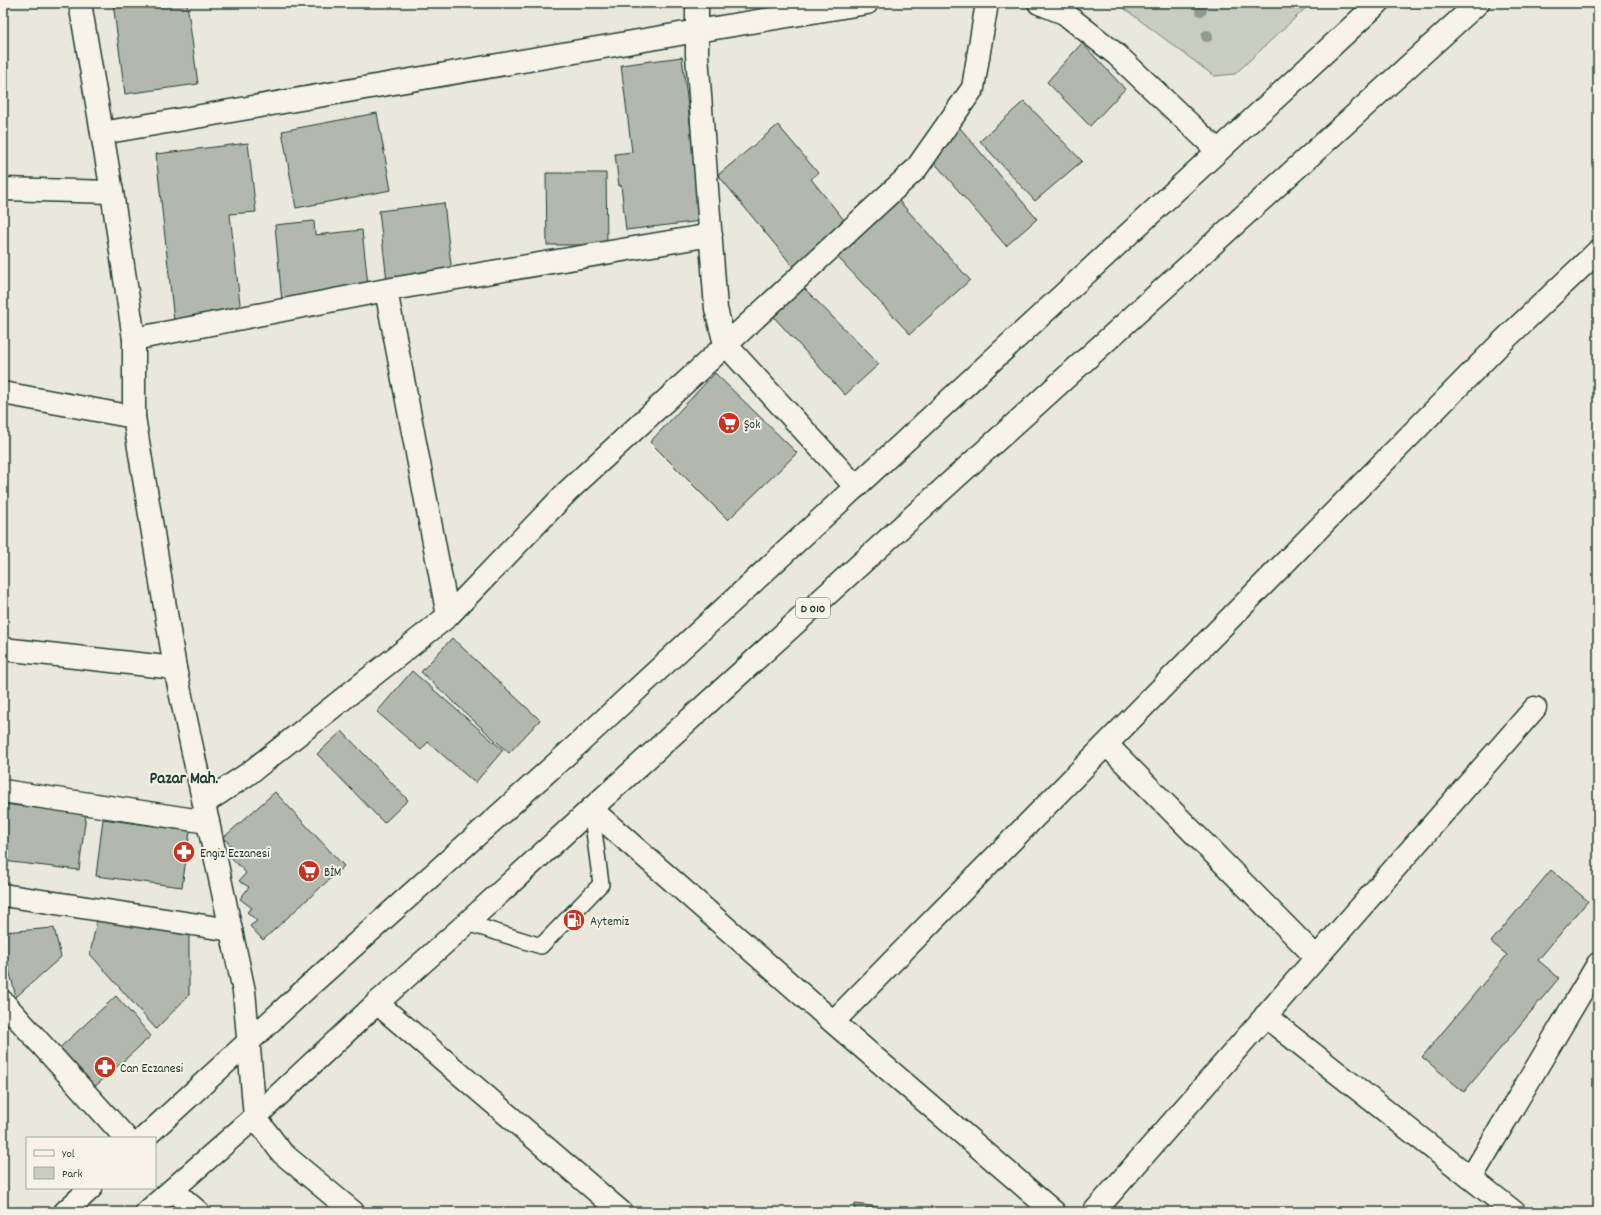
<svg xmlns="http://www.w3.org/2000/svg" width="1601" height="1215" viewBox="0 0 1601 1215" font-family="Dekko,sans-serif">
<style>
.green{fill:#c8ccc1;stroke:#74847a}
.building{fill:#b2b8ae;stroke:#1f3d34}
.lines{fill:none;stroke-linecap:round;stroke-linejoin:round}
.service-casing{stroke:#1f3d34;stroke-width:18}
.minor-casing{stroke:#1f3d34;stroke-width:25}
.tertiary-casing{stroke:#1f3d34;stroke-width:25}
.trunk-casing{stroke:#1f3d34;stroke-width:25}
.service{stroke:#f7f3e8;stroke-width:15}
.minor{stroke:#f7f3e8;stroke-width:22}
.tertiary{stroke:#f7f3e8;stroke-width:22}
.trunk{stroke:#f7f3e8;stroke-width:22}
.tree{fill:#8d9a8f}
.labels{text-anchor:middle;stroke-width:4;stroke-linejoin:round;paint-order:stroke}
.shield{fill:#f7f3e8;stroke:#60746a;stroke-width:1}
.shield-label{font-size:12px;font-weight:bold;fill:#1f3d34}
.poi-label{font-size:13px;fill:#1f3d34;stroke:#f7f3e8;text-anchor:start}
.district-label{font-size:17px;font-weight:bold;fill:#1f3d34;stroke:#f7f3e8}
</style>
<rect width="100%" height="100%" fill="#eae8dd"/>
<filter id="ink" filterUnits="userSpaceOnUse"><feTurbulence type="fractalNoise" baseFrequency=".025" numOctaves="2"/><feDisplacementMap in="SourceGraphic" scale="8" xChannelSelector="R" yChannelSelector="G"/><feConvolveMatrix kernelMatrix="1 2 1 2 8 2 1 2 1" color-interpolation-filters="sRGB"/></filter>
<g filter="url(#ink)">
<!-- green -->
<path class="green" d="M1117,3h194l-76,71 -21,2z"/>
<!-- building -->
<path class="building" d="M113,3h74l11,81 -73,10z
M1082,43l43,46 -35,37 -43,-44z
M682,57l20,164 -76,9 -5,-45 -2,1 -4,-32 17,-2 -11,-87z
M1024,101l58,60 -47,40 -55,-60z
M377,113l14,77 -95,18 -14,-77z
M778,125l40,48 -7,6 38,47 -53,44 -78,-95z
M960,128l77,91 -31,27 -79,-92z
M248,143l8,69 -26,2 11,99 -67,8 -18,-167z
M546,173h60l1,72h-60z
M891,192l79,88 -60,54 -80,-85z
M444,203l8,70 -65,8 -8,-70z
M314,221l1,14 47,-5 7,64 -87,9 -7,-78z
M801,285l78,79 -34,31 -73,-80z
M715,373l82,80 -69,67 -78,-78z
M452,638l88,82 -31,33 -88,-81z
M412,671l91,79 -28,33 -47,-41 -7,8 -44,-38z
M342,731l66,69 -24,23 -67,-69z
M275,792l69,74 -81,74 -13,-14 7,-5 -10,-9 5,-4 -12,-9 9,-12 -10,-6 7,-8 -18,-19 7,-5 -12,-11z
M3,804l83,10 -7,56 -76,-9z
M103,819l87,12 -8,56 -86,-11z
M1551,870l37,31 -50,59 21,18 -95,114 -42,-35 85,-102 -16,-13z
M99,910l90,13v72l-33,34 -66,-75z
M54,928l7,29 -45,40 -13,-51v-14z
M116,996l35,40 -62,56 -35,-39z
M855,1204l68,8h-69z"/>
<g class="lines">
<!-- service casing -->
<g class="service-casing">
<path id="service" d="M467,923l74,23 60,-62 -10,-75"/>
</g>
<!-- minor casing -->
<g class="minor-casing">
<path id="minor" d="M697,3v52l19,254 9,35 131,143
M1039,3l25,10 53,42 101,96
M102,133l595,-102 170,-28
M3,189l109,3
M386,290l62,326
M134,339l252,-49 325,-55
M3,393l131,24
M3,649l172,19
M1107,745l209,212
M3,791l205,31
M204,803l44,-29 200,-158 120,-125 348,-322 57,-81 14,-85
M591,809l242,213 221,190
M3,895l228,35
M3,1002l123,136
M377,1003l244,209
M1265,1016l249,196
M833,1022l667,-678 98,-93
M255,1117l27,36 71,59
M1471,1178l127,-214
M173,1190l25,22
M1094,1212l441,-504"/>
</g>
<!-- tertiary casing -->
<g class="tertiary-casing">
<path id="tertiary" d="M80,3l32,189 22,147v78l41,251 69,323 11,126"/>
</g>
<!-- trunk casing -->
<g class="trunk-casing">
<path id="trunk" d="M144,1138l164,-151 269,-242 801,-742
M65,1212l26,-24
M147,1212l108,-95 122,-114 90,-80 124,-114 887,-806"/>
</g>
<!-- service -->
<use href="#service" class="service"/>
<!-- minor -->
<use href="#minor" class="minor"/>
<!-- tertiary -->
<use href="#tertiary" class="tertiary"/>
<!-- trunk -->
<use href="#trunk" class="trunk"/>
</g>
<!-- trees -->
<g class="tree">
<circle cx="1201" cy="10" r="6"/>
<circle cx="1207" cy="36" r="6"/>
</g>
</g>
<!-- icons -->
<defs>
<g id="supermarket-disc" transform="scale(1.15)"><circle r="9.5" fill="#c8321e" stroke="#f7f3e8"/><path d="M-6-5.5h2.5l.6 2H6L4.5 2H-2.5L-4.4-4H-6ZM-1.5 3.2a1.3 1.3 0 1 0 .1 0ZM3 3.2a1.3 1.3 0 1 0 .1 0Z" fill="#fff"/></g>
<g id="pharmacy-disc" transform="scale(1.15)"><circle r="9.5" fill="#c8321e" stroke="#f7f3e8"/><path d="M-2-6h4v4h4v4h-4v4h-4v-4h-4v-4h4Z" fill="#fff"/></g>
<g id="fuel-disc" transform="scale(1.15)"><circle r="9.5" fill="#c8321e" stroke="#f7f3e8"/><path d="M-5.5-6h7V0h2V4h1.3V-2.5L3-4.5l.8-.8L6-3V5H2.5V1h-1V6h-7ZM-4.2-4.7v3.2H.2V-4.7Z" fill="#fff"/></g>
</defs>
<g fill-rule="evenodd">
<use href="#supermarket-disc" x="729" y="423"/>
<use href="#pharmacy-disc" x="184" y="852"/>
<use href="#supermarket-disc" x="309" y="871"/>
<use href="#fuel-disc" x="574" y="920"/>
<use href="#pharmacy-disc" x="105" y="1067"/>
</g>
<g class="labels">
<!-- shield labels -->
<rect class="shield" x="796" y="598" width="34" height="20" rx="3"/>
<g class="shield-label">
<text x="813" y="612">D 010</text>
</g>
<!-- poi labels -->
<g class="poi-label">
<text x="744" y="428">Şok</text>
<text x="200" y="857">Engiz Eczanesi</text>
<text x="324" y="876">BİM</text>
<text x="590" y="925">Aytemiz</text>
<text x="120" y="1072">Can Eczanesi</text>
</g>
<!-- district labels -->
<g class="district-label">
<text x="184" y="783">Pazar Mah.</text>
</g>
</g>
<!-- margin -->
<rect width="1601" height="1215" fill="none" stroke="#f7f3e8" stroke-width="16"/>
<rect x="8" y="8" width="1585" height="1199" fill="none" stroke="#1f3d34" stroke-width="1.5" filter="url(#ink)"/>
<!-- legend -->
<rect x="26" y="1137" width="130" height="52" fill="#f7f3e8" stroke="#a1aaa0"/>
<rect x="34" y="1150" width="20" height="6" fill="#f7f3e8" stroke="#a1aaa0"/>
<text x="62" y="1157" font-size="12" fill="#1f3d34">Yol</text>
<rect x="34" y="1167" width="20" height="12" fill="#c8ccc1" stroke="#a1aaa0"/>
<text x="62" y="1177" font-size="12" fill="#1f3d34">Park</text>
</svg>
